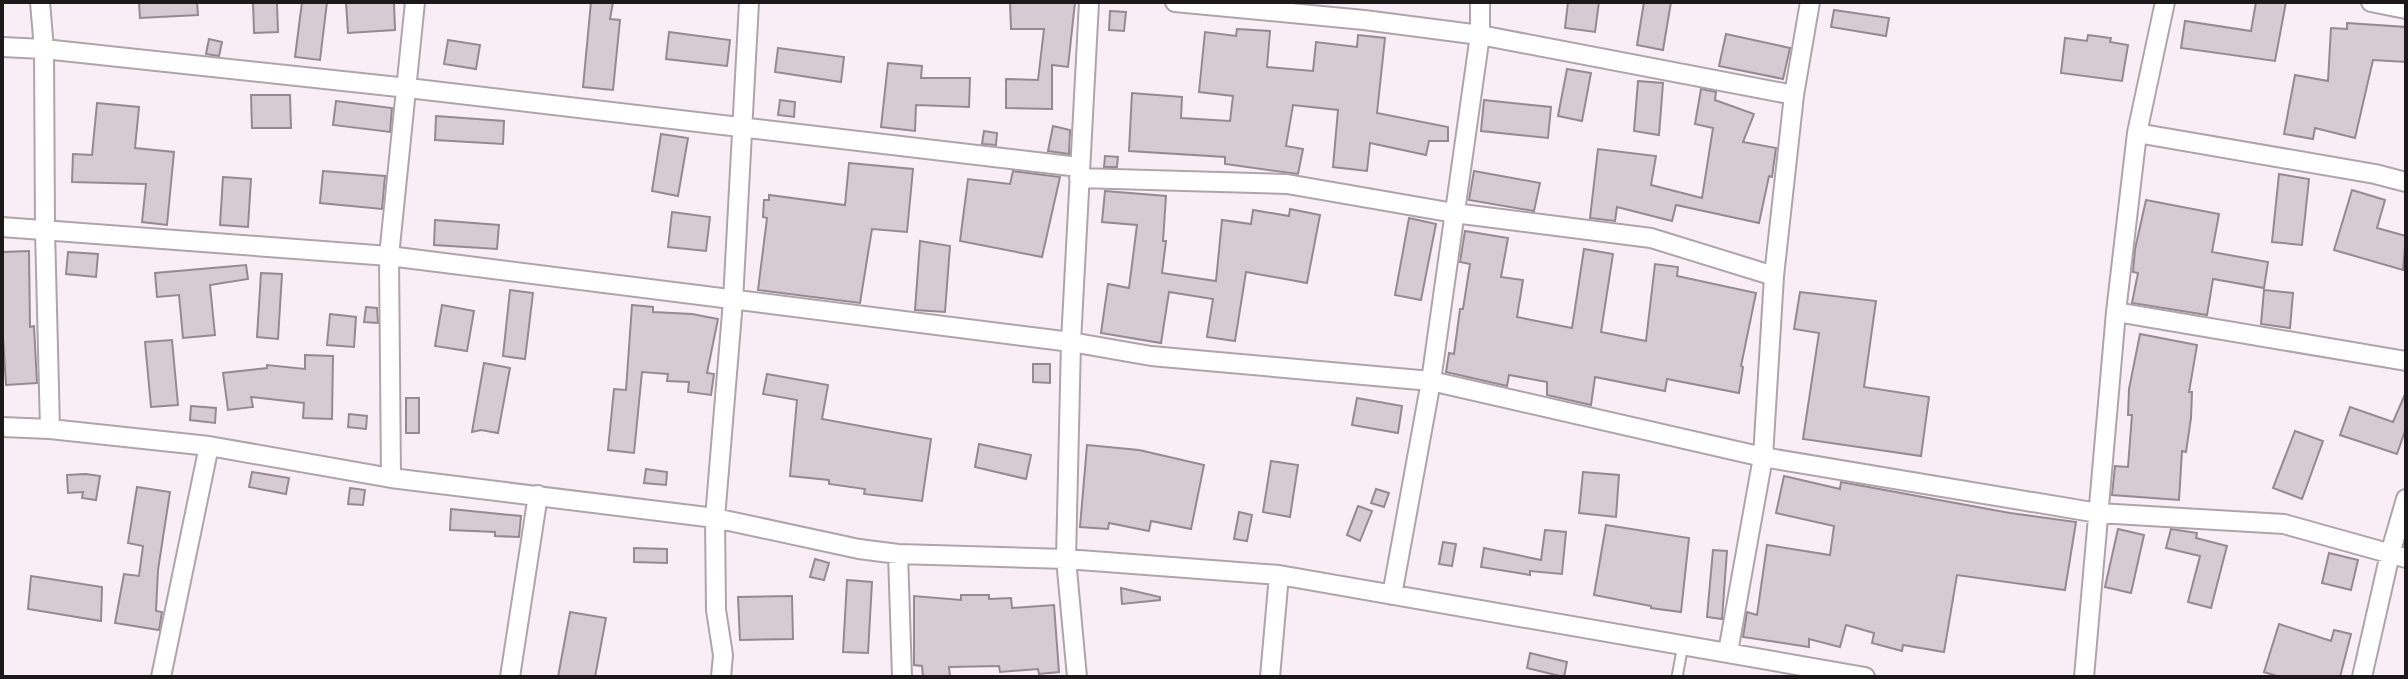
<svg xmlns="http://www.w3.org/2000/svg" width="2408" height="679" viewBox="0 0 2408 679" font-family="Karla,sans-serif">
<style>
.building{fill:#d7cbd3;stroke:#958a91;stroke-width:2}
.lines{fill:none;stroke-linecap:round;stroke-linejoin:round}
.lane-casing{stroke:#afa4ac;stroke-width:13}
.street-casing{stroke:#afa4ac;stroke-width:22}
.lane{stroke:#fff;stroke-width:9}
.street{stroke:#fff;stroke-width:18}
</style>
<rect width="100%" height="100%" fill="#faeef6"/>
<!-- building -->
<path class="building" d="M139,2h58l1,13 -58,3z
M253,2h24l1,30 -24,1z
M302,2h25l-7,58 -25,-3z
M346,2h48l1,28 -47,3z
M591,2h22l-3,17 10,1 -7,70 -30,-3z
M1010,2h65l-7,65 -16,-2v44l-46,-1v-29l32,1 6,-51h-33z
M1568,2h31l-4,30 -30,-4z
M1644,2h27l-8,48 -26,-5z
M2256,2h30l-11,59 -94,-13 4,-27 66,10z
M1834,10l55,8 -3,18 -55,-9z
M1110,11l16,1 -2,19 -15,-1z
M2347,23l59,4v35l-33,-2 -18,78 -40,-10 -2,11 -29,-5 11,-59 33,6 3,-53 16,1z
M1237,29l33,2 -3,36 46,4 3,-29 41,5 1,-12 27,3 -8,75 71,14v14h-19l-3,14 -56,-12 -3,28 -34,-4 5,-57 -45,-5 -7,41 17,3 -5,25 -73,-10v-7l-96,-6 3,-58 50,4 -1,21 49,3 3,-25 -34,-4 6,-60 31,4z
M669,32l61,8 -3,26 -61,-7z
M1726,34l64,14 -7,31 -64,-13z
M2088,35l23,3 -1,4 18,3 -6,36 -61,-8 4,-35 22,3z
M209,39l13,3 -3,14 -13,-2z
M448,40l32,5 -4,24 -32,-5z
M778,48l66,9 -3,25 -66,-10z
M888,63l34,3 -1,12h49l-1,29 -53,-2 -1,26 -34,-4z
M1567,69l24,4 -9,48 -24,-5z
M1638,81l25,2 -4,52 -25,-4z
M1701,89l15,3 -1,8 39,14 -11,28 33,6 -4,29 -3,-1 -10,47 -83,-18 -4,16 -55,-14 -2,14 -25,-3 8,-69 58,7 -5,29 51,13 11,-70 -18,-4z
M251,95h39l1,33h-39z
M780,100l15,2 -1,15 -16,-2z
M1484,100l67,7 -3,31 -67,-7z
M336,101l56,7 -2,24 -57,-7z
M97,103l42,4 -4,41 39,4 -7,73 -25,-3 4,-38 -74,-2 1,-28 19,1z
M436,116l68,5 -1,23 -68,-4z
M1053,126l17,4 -1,24 -21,-3z
M984,131l13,2 -1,12 -14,-1z
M661,134l27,4 -10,58 -26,-5z
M1105,156l13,1 -1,10h-13z
M849,163l64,6 -6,63 -35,-3 -12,74 -102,-13 9,-72 -4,-1 1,-17h5v-5l76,10z
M323,171l62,5 -3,33 -62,-6z
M1013,171l47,6 -18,80 -82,-16 8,-62 42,5z
M1474,171l66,12 -6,28 -65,-11z
M2279,174l30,5 -7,66 -30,-3z
M223,177l28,2 -3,48 -28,-2z
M2352,190l33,10 -8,28 29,8 -3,34 -69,-20z
M1105,191l61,5 -3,45h3l-4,32 54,8 6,-61 29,4 2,-14 36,6 1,-7 30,6 -13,68 -61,-11 -11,69 -28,-4 6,-38 -44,-7 -8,51 -60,-10 7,-49 21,4 8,-63 -35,-3z
M2146,200l73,14 -7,38 56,10 -4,26 -51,-9 -6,36 -75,-12 6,-30 -5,-1 2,-23z
M672,212l38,5 -4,34 -38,-4z
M1409,218l27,6 -15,76 -26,-5z
M435,220l64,5 -2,24 -63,-4z
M1465,231l43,7 -7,39 22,3 -6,37 55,11 12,-79 29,5 -12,78 45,9 9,-77 23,3 -1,9 79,17 -15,73 2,1 -4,26 -72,-14 -2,12 -70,-14 -4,28 -44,-10v-13l-38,-7 -2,11 -61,-14 3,-19 5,1 6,-45h3l7,-45 -10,-2z
M920,241l30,5 -5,66 -30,-2z
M29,251l1,76 4,-1 3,57 -31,2 -4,-64v-69z
M68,252l30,2 -2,23 -30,-3z
M246,265l2,14 -38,6 5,50 -32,3 -4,-43 -22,2 -2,-24z
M261,273l21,1 -4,65 -21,-2z
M510,290l23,3 -8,66 -22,-3z
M2264,290l29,3 -3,35 -29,-4z
M1800,292l76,9 -12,86 65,10 -8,59 -118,-17 16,-106 -25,-4z
M442,305l32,6 -7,40 -32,-5z
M632,305l21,2v5l39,2 26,5 -11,54 7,1 -3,21 -23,-3 1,-10 -22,-1 1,-7 -26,-2 -8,81 -26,-3 6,-61 12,1z
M366,307l11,1 1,15 -14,-1z
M330,314l26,3 -2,30 -27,-2z
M2140,334l57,11 -8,47h3l-1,26 -5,34 -4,-1 -3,49 -67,-5 3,-29 13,1 4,-52h-4l1,-26z
M172,340l6,65 -27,2 -6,-65z
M305,355l28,1 -1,63 -29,-1 1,-15 -53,-6 2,10 -25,3 -5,-37 44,-5v-3l38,4z
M484,363l26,5 -12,65 -17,-3 -9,2z
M1033,364h17v19l-17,-1z
M767,374l61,11 -6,34 109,20 -9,62 -58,-7 1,-5 -36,-5v-4l-39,-4 7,-76 -34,-6z
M2406,392v36l-9,26 -57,-19 10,-28 43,15z
M406,398h13v35h-13z
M1357,398l45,8 -4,27 -46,-8z
M191,406l25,2 -1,15 -25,-3z
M349,414l18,2 -1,13 -18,-2z
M2295,431l28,10 -21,58 -29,-11z
M979,444l52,11 -5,24 -51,-12z
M1087,445l52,5 65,15 -13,64 -40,-8 -2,10 -40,-8 -1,6 -28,-2z
M1271,461l27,4 -8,52 -27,-5z
M646,469l21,3 -1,13 -22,-2z
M252,472l37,6 -3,16 -37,-7z
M1583,472l36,3 -3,42 -37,-4z
M86,474l14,2 -4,24 -14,-2 1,-6 -15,1 -1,-18z
M1784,476l56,13 1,-7 169,31 66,9 -11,68 -108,-15 -13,77 -41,-7 -1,6 -30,-8 2,-10 -28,-8 -6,22 -31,-8v8l-66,-10 4,-25 10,3 10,-70 63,10 4,-29 -58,-13z
M137,487l33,5 -12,78 -2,41 6,1 -3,18 -44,-7 9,-49 15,2 4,-30 -15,-3z
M350,488l15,2 -2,15 -15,-1z
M1376,489l13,4 -5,14 -13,-4z
M1358,506l14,5 -12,30 -13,-6z
M451,509l70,7 -2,21 -24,-1v-4l-45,-2z
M1239,512l13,3 -5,26 -13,-2z
M1606,525l83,13 -8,74 -30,-4v-2l-57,-11z
M2118,529l26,6 -13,58 -26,-6z
M2171,529l26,4 -1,5 31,8 -16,62 -23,-6 12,-46 -34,-8z
M1545,530l21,2 -4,42 -32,-3v4l-49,-8 3,-19 57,12z
M1443,542l13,2 -4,22 -13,-2z
M634,548l33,1v14l-33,-1z
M1713,550l14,1 -5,68 -15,-2z
M2329,553l29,7 -7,30 -29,-7z
M815,559l14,4 -5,17 -14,-3z
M31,576l71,11 -1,34 -73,-12z
M847,580l25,2 -4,71 -25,-1z
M1121,588l39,9v3l-38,4z
M961,595h28v4l22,-1 1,10 42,-3 5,67 -20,2 -1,-5 -38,3 -1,-6 -50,1 1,10h-27l-1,-11 -8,-1v-69l47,4z
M792,596l1,43 -53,1 -2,-43z
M570,612l36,6 -11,59h-37z
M2279,624l52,17 3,-11 17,4 -11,43h-60l-16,-5z
M1530,653l37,9 -3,15 -37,-9z"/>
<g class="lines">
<!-- lane casing -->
<g class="lane-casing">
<path id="lane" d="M1677,677l6,-32"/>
</g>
<!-- street casing -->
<g class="street-casing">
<path id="street" d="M40,2l4,47 1,181 5,199
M1175,2l189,18 116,15 314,60
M2371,2l35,7
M2,47l42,2 364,39 671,79
M2137,133l238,41 31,8
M1079,178l208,6 167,29 197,25 123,38
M2,227l387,29 26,-254
M2116,312l290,49
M2,427l48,2 159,17 182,32 324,40 144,31 39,5 168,5 213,16 586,102
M391,478l-2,-222 682,86 80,14 280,25 49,-346v-33
M898,554l4,123
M1392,595l39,-214 332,76 335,56 186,11 122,34
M1728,652l35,-195 11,-181 20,-181 16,-93
M161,677l48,-231
M510,677l28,-182
M721,677l2,-22 -7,-45 -1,-92 18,-217 16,-299
M1077,677l-11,-118 5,-217 18,-340
M1270,677l9,-102
M2084,677l32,-365 21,-179 28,-131
M2362,677l28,-123 16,-55"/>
</g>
<!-- lane -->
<use href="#lane" class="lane"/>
<!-- street -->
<use href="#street" class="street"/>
</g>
<!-- border -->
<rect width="2408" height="679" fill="none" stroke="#1d191b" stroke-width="8"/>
</svg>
